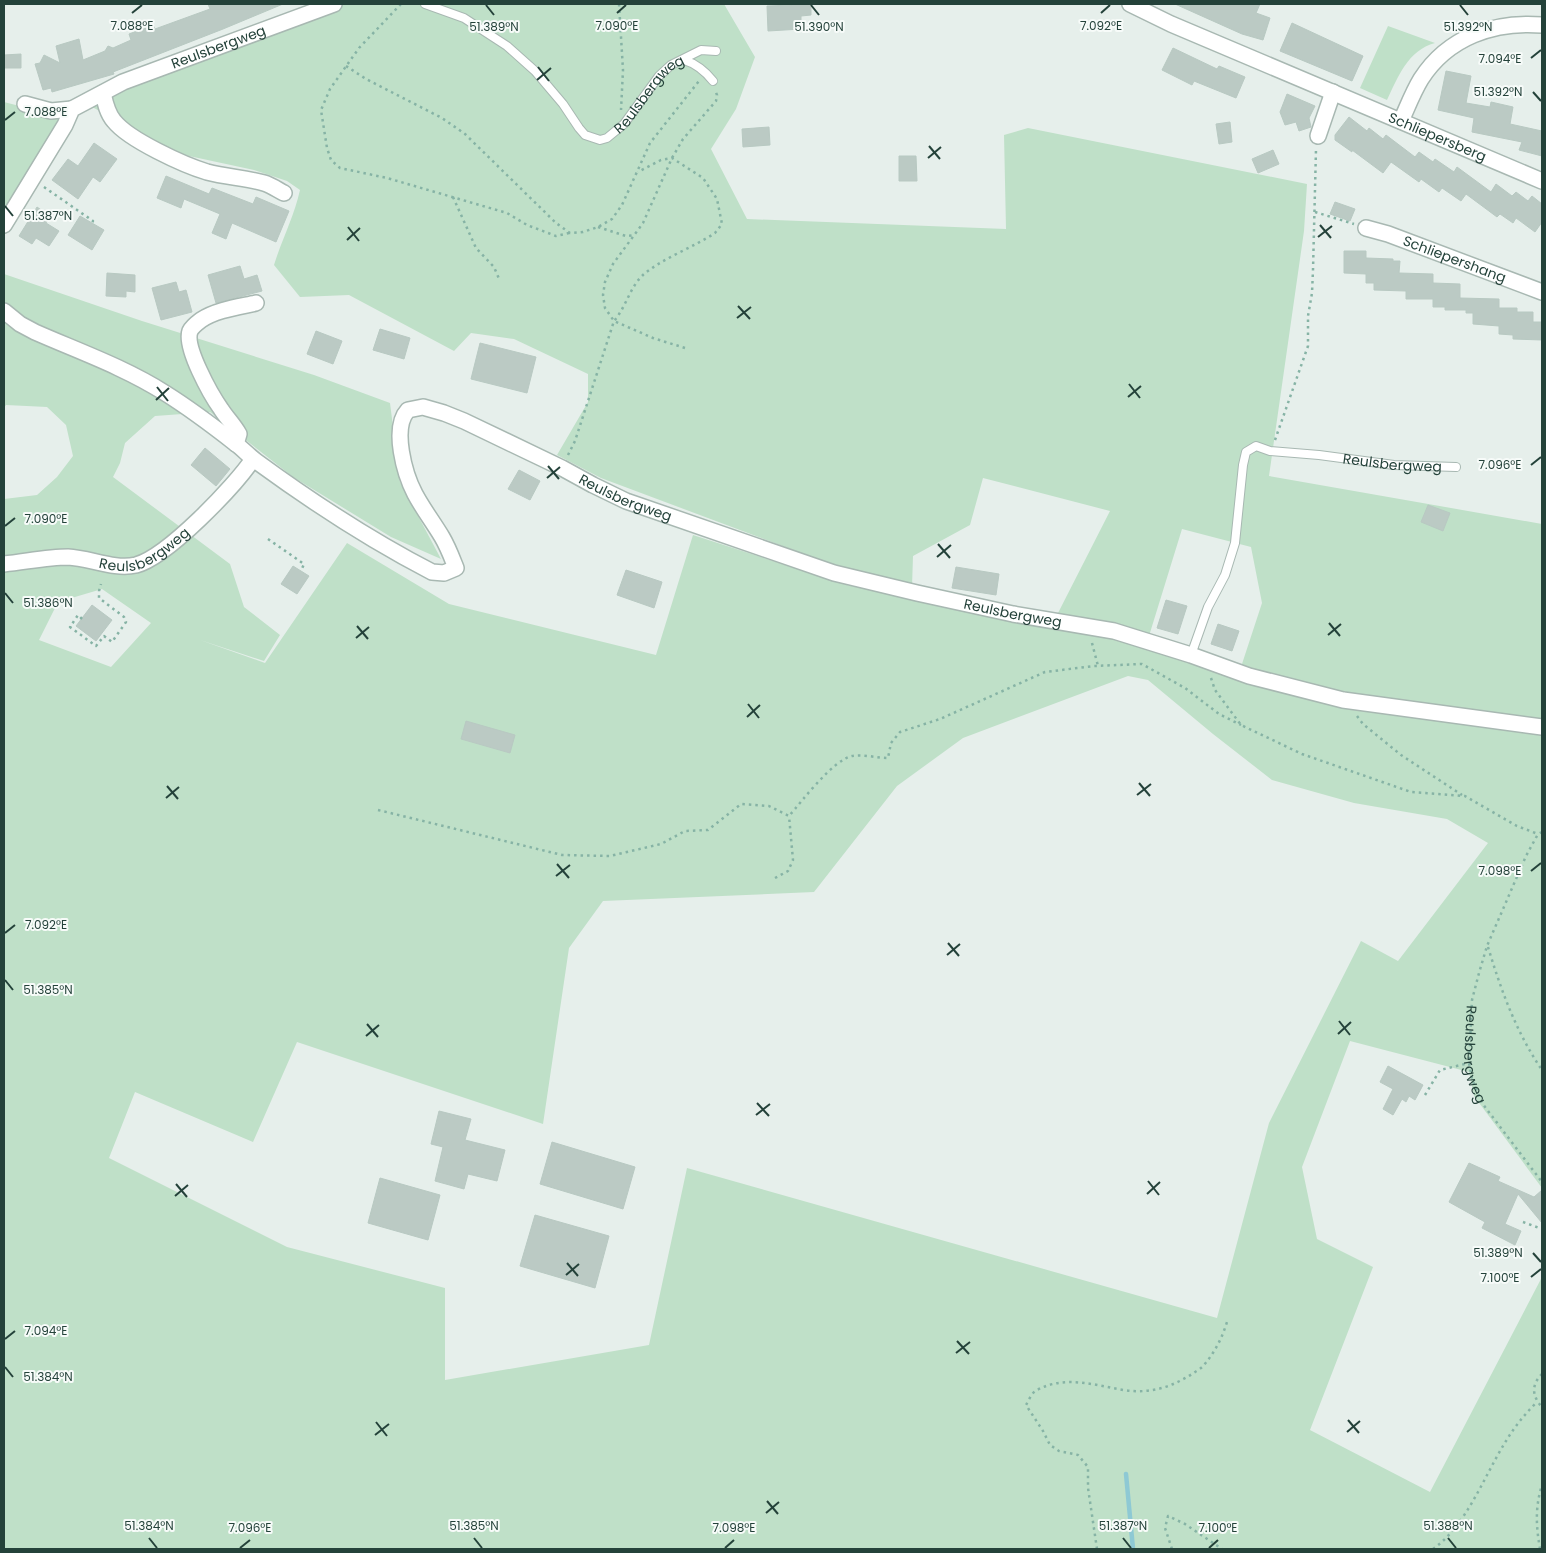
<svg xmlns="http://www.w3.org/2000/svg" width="1546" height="1553" viewBox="0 0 1546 1553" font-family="Poppins,sans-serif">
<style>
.green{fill:#bfe0c8;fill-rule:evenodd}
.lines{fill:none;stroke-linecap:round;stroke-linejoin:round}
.stream{stroke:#8ec9d4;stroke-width:4.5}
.building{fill:#bbcac4;stroke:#b8c9c2}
.lane-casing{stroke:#a8b8b2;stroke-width:10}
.street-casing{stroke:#a8b8b2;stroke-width:18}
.path{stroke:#86b3a5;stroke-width:2.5;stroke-dasharray:2.5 4;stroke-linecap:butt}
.lane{stroke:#fff;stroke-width:8}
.street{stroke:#fff;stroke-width:15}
.ticks{fill:none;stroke:#24423a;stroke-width:2}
.labels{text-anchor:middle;stroke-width:4;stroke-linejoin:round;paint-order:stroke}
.street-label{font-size:14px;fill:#24423a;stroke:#f7fbf9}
.ticks-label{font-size:12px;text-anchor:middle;fill:#24423a;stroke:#f7fbf9;stroke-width:4;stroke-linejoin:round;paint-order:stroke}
</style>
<rect width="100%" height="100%" fill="#e6efeb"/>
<!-- green -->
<path class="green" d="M338,4h386l31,53 -19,52 -25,40 36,70 259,10 -2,-94 24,-7 279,56 -3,47 -35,245 273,48v196l-192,-26 -109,-27 21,-64 -11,-56 -69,-18 -33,107 -92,-21 53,-104 -127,-33 -13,47 -57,31 -1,31 -76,-21 -235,-88 -44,-23 31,-53v-28l-74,-35 -43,-6 -17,18 -105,-56 -49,2 -26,-32c8,-26 20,-48 26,-75l-13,-9 -33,-11 -79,-17 -81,-45 -19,1z
M1388,26l47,17c-27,7 -37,34 -48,57l-27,-12z
M4,102l58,15 1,7 -36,49 -23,40z
M4,274l138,47 172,54 76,28 10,79 41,77 -50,-22 -98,-60 -83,-65 -55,4 -30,27 -5,20 -7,14 117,87 14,43 36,28 -16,26 -64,-21 65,23 82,-120 102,61 207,51 37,-120 154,50 173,38 83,10 194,61 245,39v455l-68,-92 -5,-24 -119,-31 -48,126 15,72 56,28 -63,163 120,62 112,-215v272h-1538v-1050l33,-4 20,-18 16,-21 -7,-31 -19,-18 -41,-2 -2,3zM102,589l49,34 -40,44 -72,-27 19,-38zM1128,676l20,4 65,54 59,46 82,23 93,16 41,24 -90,118 -37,-20 -92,182 -52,195 -530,-150 -38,177 -204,35v-92l-158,-41 -178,-89 26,-66 118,50 44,-100 246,82 26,-176 34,-47 211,-9 83,-106 66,-48z"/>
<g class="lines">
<!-- stream -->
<path class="stream" d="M1126,1474l7,75"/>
</g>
<!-- building -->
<path class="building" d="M208,4h75l-60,25 -110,43 1,2 -62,18 -1,-4 -8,2 -8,-26 5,-1 4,-8 16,8 -4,-17 23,-7 4,21 22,-9 3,-5 5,2 18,-8 -2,-6 24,-9 2,4 55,-20z
M792,4h19v11l-10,1v13l-33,2 -1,-25 25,-1z
M1175,4h85l-4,9 14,5 -7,22 -21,-6z
M1292,23l71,33 -11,25 -72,-30z
M1173,48l44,21 2,-3 26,11 -9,21 -42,-17 -2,4 -30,-15z
M21,54v14h-17v-13z
M1446,71l25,5 -5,27 24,4 1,-5 22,5 -3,17 32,7v25l-23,-6 3,-8 -50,-10 2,-14 -36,-8z
M1287,94l28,12 -6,12 2,9 -12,4 -3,-9 -11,3 -5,-13z
M1349,117l18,14 2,-3 14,11 3,-4 29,22 4,-5 14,10 2,-3 19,13 3,-5 34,25 5,-8 16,12 4,-4 12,9 4,-5 10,8v18l-7,10 -19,-14 -3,5 -13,-9 -3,3 -31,-23 -5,7 -19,-13 -3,4 -18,-13 -2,3 -28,-20 -8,11 -31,-23v2l-17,-12v-5z
M1230,122l2,20 -13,2 -3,-20z
M769,127l1,18 -27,2 -1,-18z
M94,143l23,16 -17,23 -7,-5 -15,22 -26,-19 16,-21 10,7z
M1273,150l6,14 -21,9 -6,-14z
M899,156h17l1,25h-18z
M166,176l43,18 3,-6 41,16 3,-7 33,14 -13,31 -44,-19 -6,16 -14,-6 8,-19 -36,-15 -3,9 -24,-10z
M1335,202l20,7 -5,12 -20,-7z
M37,207l13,9 -4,7 13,8 -10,15 -13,-8 -4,6 -13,-8z
M80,216l24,14 -12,20 -24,-15z
M1344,251h22v7l27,1v2h7l-1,12 34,1v9l27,1v14l39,1v9h18v4h16v10h9v18l-29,-1v-4l-14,-1v-8l-26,-2v-11h-7v-3h-21v-3h-12v-8h-27v-8l-32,-1v-7h-8v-9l-22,-1z
M240,266l4,13 13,-4 5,16 -46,12 -8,-28z
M107,273l28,2v17l-9,-1v6l-20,-1z
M176,282l3,10 7,-2 6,22 -31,8 -9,-32z
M380,329l30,9 -6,21 -31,-9z
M316,331l26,10 -9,23 -26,-10z
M480,343l56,14 -9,36 -56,-14z
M205,448l25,21 -14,17 -25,-21z
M519,470l21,11 -10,19 -22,-11z
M1428,505l22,8 -7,18 -22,-9z
M293,566l16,10 -12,18 -16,-10z
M956,567l43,7 -3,21 -44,-7z
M626,570l36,12 -8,26 -37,-13z
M1166,600l21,6 -9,28 -21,-6z
M92,605l20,15 -16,21 -20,-15z
M1218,624l21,7 -7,20 -21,-7z
M466,721l49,14 -5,18 -49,-14z
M1388,1066l35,19 -8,15 -6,-4 -3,6 -4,-3 -9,16 -10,-6 10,-20 -13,-7z
M439,1111l32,8 -6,21 40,10 -8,31 -29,-7 -4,15 -29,-8 8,-34 -12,-3z
M552,1142l83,25 -12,42 -83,-25z
M1469,1163l31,14 -2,4 36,16 8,-7v33l-24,-29 -13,30 16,7 -6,14 -33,-17 3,-6 -36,-20z
M380,1178l60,17 -12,45 -60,-17z
M535,1215l74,21 -14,52 -75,-22z"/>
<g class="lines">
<!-- lane casing -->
<g class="lane-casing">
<g id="lane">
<path id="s2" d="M425,4l39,14 43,28 28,25 28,33 16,24 6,7 15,5 7,-2 17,-14 35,-48 12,-11 30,-15 15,1"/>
<path d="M684,60c13,4 21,11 29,21"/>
<path id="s3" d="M1191,655l17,-48 17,-32 10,-32 8,-78 3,-13 10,-6 14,5 49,4 75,10 62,2"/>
</g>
</g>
<!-- street casing -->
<g class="street-casing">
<g id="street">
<path id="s4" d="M1130,4l41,20 371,157"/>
<path d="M103,93c2,9 4,20 11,28 15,19 70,44 93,51 19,5 39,6 57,11 7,2 14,7 20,10"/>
<path d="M25,104l26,7 21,-2"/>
<path d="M1401,121c6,-13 12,-29 20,-42 27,-42 73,-58 121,-54"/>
<path d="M1318,136l15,-44"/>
<path id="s5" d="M4,225l61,-100 7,-16 51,-27 211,-78"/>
<path id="s6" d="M1366,228l22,6 154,58"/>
<path id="s7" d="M4,311l16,13 15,8c43,19 89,35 130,61 24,15 48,33 71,51 7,5 13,12 20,17 56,41 114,79 176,111l12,1 12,-5c-4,-10 -8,-21 -14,-31 -9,-15 -19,-28 -27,-43 -10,-19 -24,-66 -7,-84l15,-3 21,6 20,8 98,47 31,17 33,16 208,72 83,20 96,21 101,17 77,24 58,21 94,24 199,27"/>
<path d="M236,444l3,-10c-5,-9 -13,-17 -18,-25 -10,-14 -37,-62 -31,-78 2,-4 7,-8 11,-11 15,-10 37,-13 55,-17"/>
<path id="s8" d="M4,564c21,-2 43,-7 64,-7 22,1 46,13 68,8 31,-8 99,-79 117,-106"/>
</g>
</g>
<!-- path -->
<g class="path">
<path d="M401,4l-42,44 -29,41 -9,21 6,38 4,12 9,8 47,10 120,35 20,12 29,11 13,-3"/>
<path d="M619,4l4,66 -2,40"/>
<path d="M346,66l20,13 76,39 23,16 91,89 14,10 13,-1 15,-5 14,-8 10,-14 28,-62 49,-62"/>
<path d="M44,187l49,34 -1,2"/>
<path d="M453,197l23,51 18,19 6,14"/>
<path d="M1315,212l39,12"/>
<path d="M598,227l28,9 9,-1"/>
<path d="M685,348l-32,-10 -39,-17 -9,-13 -2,-13 2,-13 8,-18 30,-41 29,-65 11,-19 33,-38 1,-6 -2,-5"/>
<path d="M1275,440l33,-94v-30l4,-23 1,-23 3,-121"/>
<path d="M568,455l7,-14 39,-120c12,-14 16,-34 29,-46 18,-16 51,-28 72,-42l7,-9 -5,-25 -14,-21 -31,-20 -11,2 -23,12"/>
<path d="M268,539l36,25 -3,7"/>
<path d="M82,619l-4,-4 -8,12 26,19 8,-10 8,6 14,-20 -2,-5 -25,-19v-7l2,-7"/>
<path d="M1092,643l6,23"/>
<path d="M1211,678l4,12 26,35 61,29 109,38 54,4 52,30 21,8"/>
<path d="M1357,716l6,8 38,31 61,40"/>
<path d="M378,810l184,45 48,1 51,-12 24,-13 23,-1 33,-26 28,2 20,10c13,-15 44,-56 63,-60 11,-2 25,2 36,2l3,-15 9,-11 40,-13 105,-47 49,-6 48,-2 43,24 34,26 22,11"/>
<path id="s1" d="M1542,832l-4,2 -12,22 -39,90 -8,27 -7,27 -3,63 3,16 10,24 60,79"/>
<path d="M775,878l13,-7 5,-11 -4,-44"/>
<path d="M1488,947c13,43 28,85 54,123"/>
<path d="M1425,1095l15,-25 29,-7"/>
<path d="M1523,1222l19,7"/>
<path d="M1542,1374c-11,11 -10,22 0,33"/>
<path d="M1097,1549l-9,-61v-21l-10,-12 -19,-4 -9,-6 -7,-14 -17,-26c3,-5 6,-13 11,-15 28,-15 57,-5 86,0 26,4 47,-2 69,-16 4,-3 9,-5 12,-9 11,-13 18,-27 23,-43"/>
<path d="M1172,1549l-7,-21 3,-12 17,8 37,25"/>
<path d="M1433,1549c34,-24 51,-73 73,-108 9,-15 19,-27 31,-39"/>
<path d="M1540,1549c-4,-23 -5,-42 2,-64"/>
</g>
<!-- lane -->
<use href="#lane" class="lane"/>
<!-- street -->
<use href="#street" class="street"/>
</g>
<!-- ticks -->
<path class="ticks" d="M486,5l8,10M811,5l8,10M1460,5l8,10M132,13l10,-8M617,13l9,-8M1101,13l9,-8M1531,58l10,-8M538,67l11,14M537,80l14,-12M1533,92l8,9M5,120l10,-8M929,146l11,13M928,158l13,-11M5,206l8,10M1320,225l11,13M348,227l11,14M1318,237l14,-11M347,240l13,-12M738,306l12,13M737,318l14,-11M1129,384l11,14M157,387l11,14M1128,397l13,-11M156,400l13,-12M1531,465l10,-8M548,466l11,13M547,478l13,-11M5,526l10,-8M938,544l12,14M937,557l14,-12M5,593l8,10M1329,623l11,13M357,626l11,13M1328,635l13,-11M356,638l13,-11M748,704l11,14M747,717l13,-12M1139,783l11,13M167,786l11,13M1137,795l14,-11M166,798l13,-11M557,864l12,14M1531,871l10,-8M556,876l14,-11M5,933l10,-8M948,943l11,13M947,955l13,-11M5,980l8,10M1339,1021l11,14M367,1024l11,13M1338,1034l13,-12M366,1036l13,-11M757,1103l12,13M756,1115l14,-11M1148,1181l11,14M176,1184l11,13M1147,1194l13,-12M175,1196l13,-11M1533,1253l8,9M567,1263l11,13M566,1275l13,-11M1531,1277l10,-8M5,1339l10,-8M957,1341l12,13M956,1353l14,-11M5,1367l8,10M1348,1420l11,13M376,1422l11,14M1347,1432l13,-11M375,1435l14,-11M767,1501l11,13M766,1513l13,-11M149,1538l8,10M474,1538l8,10M1123,1538l8,10M1448,1538l8,10M240,1548l10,-8M725,1548l9,-8M1209,1548l9,-8"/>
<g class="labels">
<!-- street labels -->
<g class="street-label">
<text dy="5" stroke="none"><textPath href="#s5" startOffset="294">Reulsbergweg</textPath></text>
<text dy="5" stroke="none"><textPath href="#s2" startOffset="296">Reulsbergweg</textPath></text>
<text dy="5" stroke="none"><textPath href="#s4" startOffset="335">Schliepersberg</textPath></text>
<text dy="5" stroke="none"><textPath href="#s6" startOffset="94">Schliepershang</textPath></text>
<text dy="5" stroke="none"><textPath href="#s3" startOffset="362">Reulsbergweg</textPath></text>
<text dy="5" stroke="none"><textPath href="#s7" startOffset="939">Reulsbergweg</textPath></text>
<text dy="5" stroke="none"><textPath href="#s8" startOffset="146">Reulsbergweg</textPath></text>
<text dy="5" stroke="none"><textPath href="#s7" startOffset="1344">Reulsbergweg</textPath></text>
<text dy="5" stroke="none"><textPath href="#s1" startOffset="239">Reulsbergweg</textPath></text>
</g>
</g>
<g class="ticks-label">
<text x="132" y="30">7.088°E</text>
<text x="617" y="30">7.090°E</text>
<text x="1101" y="30">7.092°E</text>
<text x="1468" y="31">51.392°N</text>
<text x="494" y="31">51.389°N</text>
<text x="819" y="31">51.390°N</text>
<text x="1500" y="63">7.094°E</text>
<text x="1498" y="96">51.392°N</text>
<text x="46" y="116">7.088°E</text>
<text x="48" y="220">51.387°N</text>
<text x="1500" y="469">7.096°E</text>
<text x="46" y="523">7.090°E</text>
<text x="48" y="607">51.386°N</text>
<text x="1500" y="875">7.098°E</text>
<text x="46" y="929">7.092°E</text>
<text x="48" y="994">51.385°N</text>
<text x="1498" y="1257">51.389°N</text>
<text x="1500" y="1282">7.100°E</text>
<text x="46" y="1335">7.094°E</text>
<text x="48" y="1381">51.384°N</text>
<text x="149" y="1530">51.384°N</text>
<text x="474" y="1530">51.385°N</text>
<text x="1123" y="1530">51.387°N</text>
<text x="1448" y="1530">51.388°N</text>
<text x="250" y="1532">7.096°E</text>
<text x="734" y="1532">7.098°E</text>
<text x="1218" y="1532">7.100°E</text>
</g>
<!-- border -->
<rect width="1546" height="1553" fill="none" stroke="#24423a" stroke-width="10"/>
</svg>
